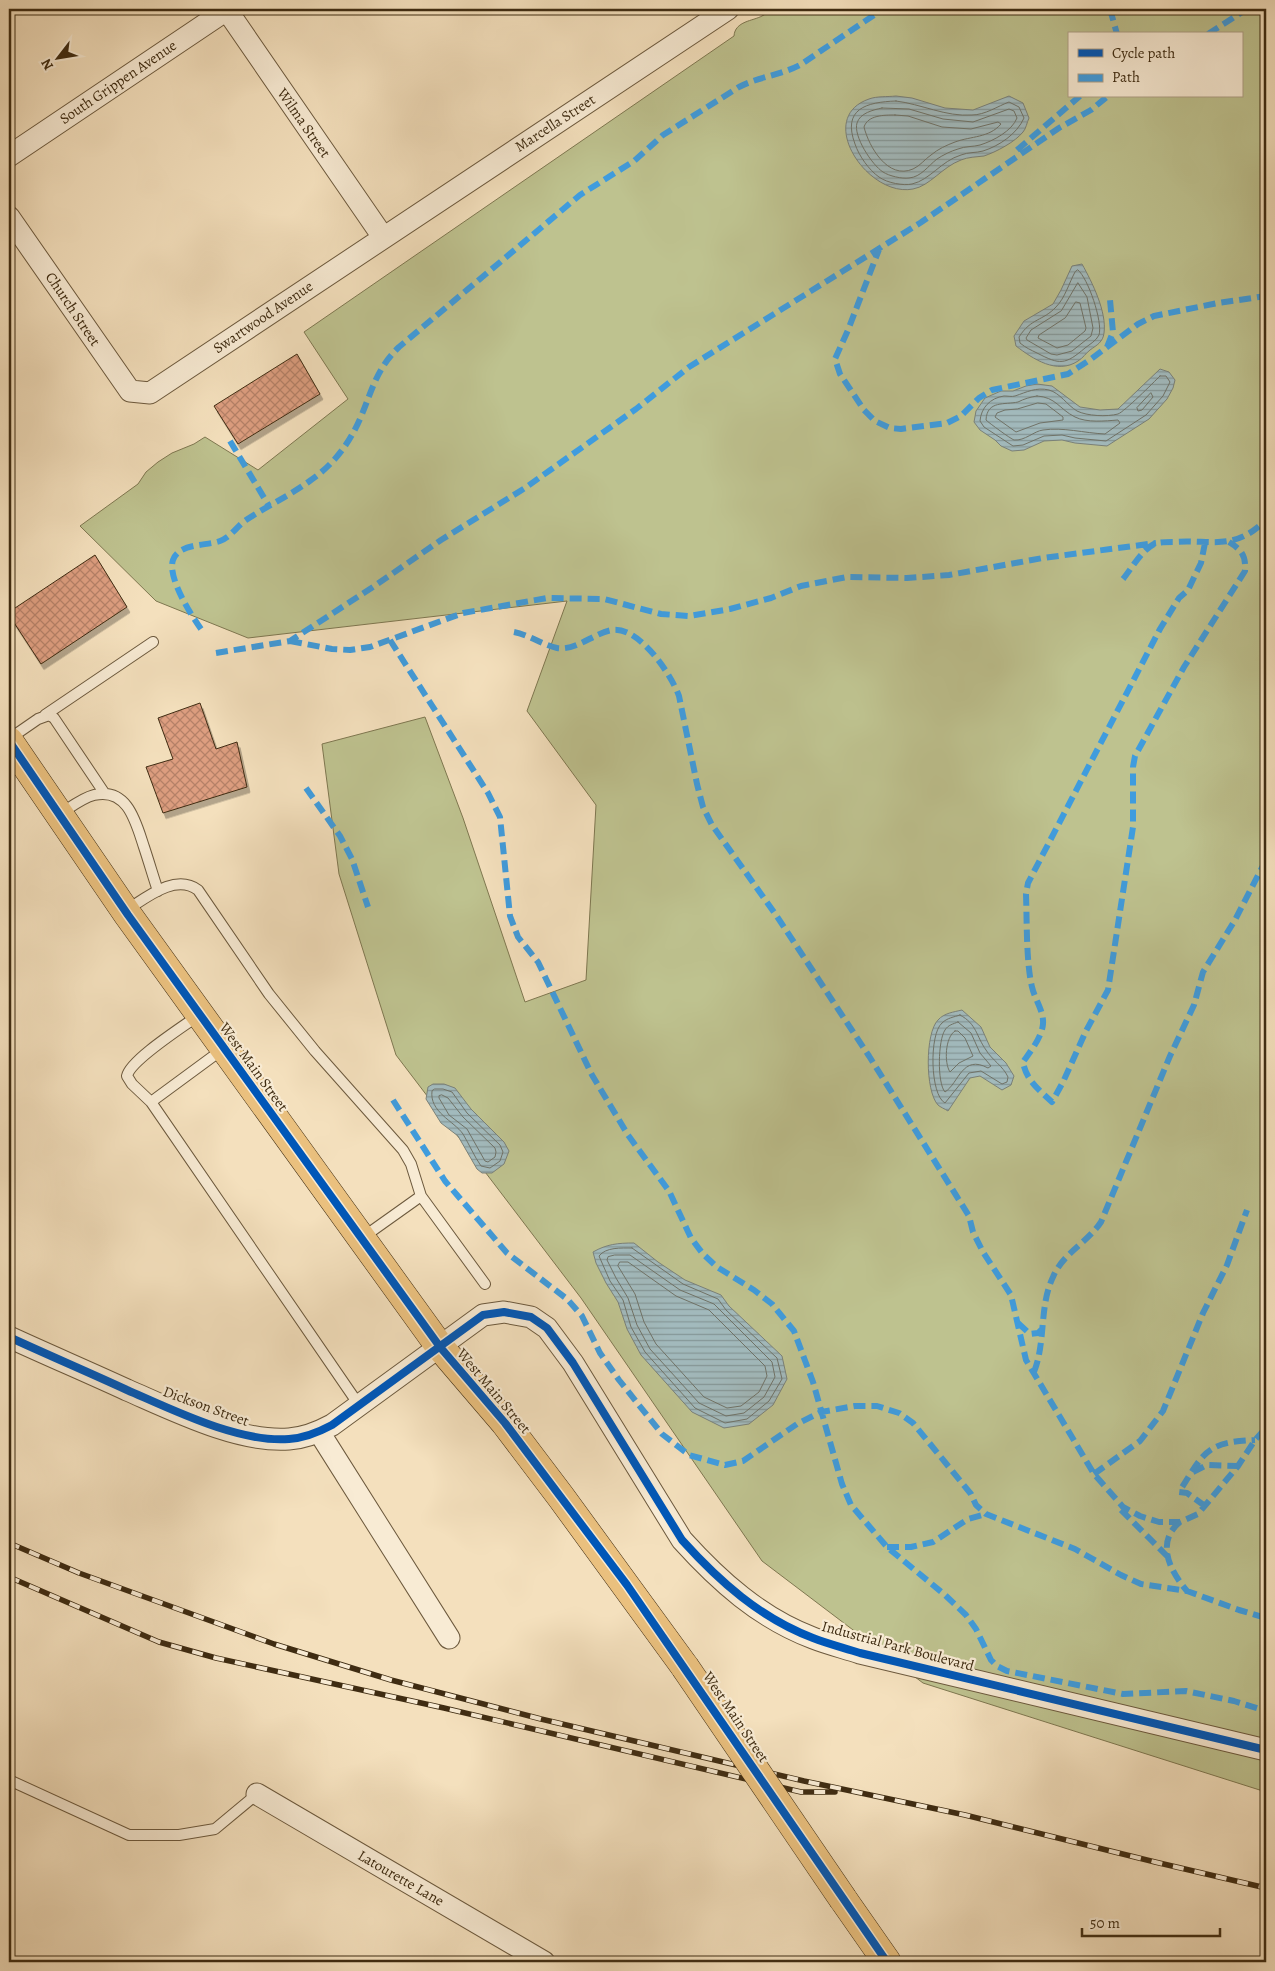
<svg xmlns="http://www.w3.org/2000/svg" width="1275" height="1971" viewBox="0 0 1275 1971" font-family="Alegreya,serif">
<style>
.green{fill:#bec28f;stroke:#7e7750;fill-rule:evenodd}
.water{fill:url(#water-rules);stroke:#7a8179}
.lines{fill:none;stroke-linecap:round;stroke-linejoin:round}
.shore{stroke:#707368;stroke-width:1}
.building{fill:url(#building-cross-hatch);stroke:#3f2c12;filter:url(#shadow)}
.lane-casing{stroke:#6c593d;stroke-width:12}
.street-casing{stroke:#6c593d;stroke-width:23}
.primary-casing{stroke:#3f2c12;stroke-width:29}
.lane{stroke:#f8ebd4;stroke-width:10}
.street{stroke:#f8ebd4;stroke-width:21}
.primary{stroke:#eac07e;stroke-width:28}
.rail-casing{stroke:#3f2c12;stroke-width:5.5}
.rail{stroke:#f8ebd4;stroke-width:4;stroke-dasharray:11;stroke-linecap:butt}
.primary-bridge-casing{stroke:#3f2c12;stroke-width:29;stroke-linecap:butt}
.primary-bridge{stroke:#eac07e;stroke-width:28}
.quiet{stroke:#3f9cde;stroke-width:6;stroke-dasharray:12 6;stroke-linecap:butt}
.cycleway-casing{stroke:#f8ebd4;stroke-width:11}
.cycleway{stroke:#0057b8;stroke-width:8}
.labels{text-anchor:middle;stroke-width:4.5;stroke-linejoin:round;paint-order:stroke}
.street-label{font-size:15px;fill:#3f2c12;stroke:#f8ebd4}
</style>
<defs>
<pattern id="water-rules" width="6" height="5" patternUnits="userSpaceOnUse" patternTransform="scale(1.25)"><rect width="6" height="5" fill="#a2babd"/><path d="M0 2.5h6" fill="none" stroke="#859798"/></pattern>
<pattern id="building-cross-hatch" width="8" height="8" patternUnits="userSpaceOnUse" patternTransform="scale(1.25)"><rect width="8" height="8" fill="#dd9e80"/><path d="M0 0l8 8M0 8l8-8" fill="none" stroke="#b58167"/></pattern>
<filter id="shadow"><feDropShadow dx="3" dy="5.5" stdDeviation="0" flood-color="#0004"/></filter>
</defs>
<rect width="100%" height="100%" fill="#f4e0bd"/>
<filter id="stains"><feTurbulence type="fractalNoise" baseFrequency=".004" numOctaves="4"/><feColorMatrix values="0 0 0 0 .2 0 0 0 0 .09 0 0 0 0 .02 0 0 0 .5 -.17"/></filter>
<radialGradient id="worn" r=".72"><stop offset=".6" stop-color="#630" stop-opacity="0"/><stop offset="1" stop-color="#630" stop-opacity=".3"/></radialGradient>
<!-- green -->
<path class="green" d="M773,9h493v1783l-343,-109 -161,-122 -181,-263 -185,-243 -57,-181 -17,-130 103,-27 38,101 62,184 61,-22 10,-175 -69,-94 40,-110 -319,37 -92,-37 -76,-75 58,-42 8,-12 12,-10 14,-9 22,-9 11,-7 53,33 90,-71 -44,-67 430,-296c1,-15 19,-15 28,-20 4,-2 8,-5 11,-7zM1069,34h172v62h-172z"/>
<!-- water -->
<path class="water" d="M896,96l16,2 33,10 28,2 36,-14 14,7 6,15c-2,4 -3,11 -6,14 -8,10 -27,20 -39,24 -8,1 -16,1 -23,4 -19,7 -31,26 -48,29 -45,9 -99,-71 -44,-90 8,-3 18,-2 27,-3z
M1082,264c10,18 25,48 22,69 -1,9 -7,12 -14,17 -4,3 -7,8 -12,11 -21,14 -45,-2 -62,-15l-2,-10 10,-15 29,-17 8,-14 11,-24z
M1160,369l9,3 6,8 -2,8 -6,11 -18,20 -42,27 -32,-3 -13,-3 -18,1 -20,9 -12,1 -11,-5 -6,-6 -15,-10 -6,-8 2,-11 9,-13 16,-7h12l13,-5 11,-2 15,2 28,21 20,3 18,-1z
M962,1010l19,17 9,20 16,16 8,13 -3,9 -9,5 -22,-14 -10,2 -22,33c-3,-2 -8,-4 -10,-6 -13,-14 -13,-72 0,-85 6,-7 16,-8 24,-10z
M433,1084h11l11,4 16,21 33,33 5,9 -5,13 -12,9h-10l-5,-4 -19,-33 -17,-13 -15,-24 2,-12z
M634,1243l24,19 27,18 36,15 8,11 53,50 5,23 -14,26 -24,19 -25,4 -32,-16 -51,-57 -14,-26 -9,-27 -12,-19 -10,-20 -3,-11c14,-8 25,-9 41,-9z"/>
<g class="lines">
<!-- shore -->
<path class="shore" d="M896,101c25,3 50,16 76,14 13,0 26,-9 37,-13l10,5 5,11c-7,16 -25,28 -41,33 -7,2 -15,1 -22,4 -20,6 -31,25 -49,29 -8,2 -25,-1 -33,-7 -10,-7 -20,-21 -24,-33 -13,-35 11,-42 41,-43z
M882,108l27,1 34,10 30,3 36,-13 5,2 3,7c-5,13 -24,23 -37,27 -7,2 -15,1 -22,4 -7,2 -15,6 -21,10 -9,7 -16,18 -28,19 -7,1 -20,-2 -26,-6 -11,-7 -30,-36 -26,-49 3,-10 16,-13 25,-15z
M895,115l13,1 34,11 29,2 27,-7 3,2c-12,14 -30,12 -46,18 -8,3 -17,7 -24,13 -6,4 -11,11 -18,14 -25,11 -44,-22 -49,-42 4,-12 20,-12 31,-12z
M1078,270c10,8 25,52 21,65 -3,6 -9,9 -14,13 -20,17 -25,17 -48,5 -6,-3 -11,-5 -17,-10l-1,-6c12,-19 24,-16 37,-30 9,-9 13,-24 19,-35z
M1078,283l9,14 6,31 -2,8 -19,15 -15,4 -6,-1 -24,-14 -1,-2 5,-8 30,-19z
M1076,302l4,1 6,25 -1,3 -17,14 -11,3 -19,-10 1,-3 26,-17z
M1160,376h6l4,6 -7,14 -17,19 -40,26 -31,-3 -13,-3 -18,1 -21,9 -10,1 -29,-19 -4,-6c1,-13 10,-23 24,-25 4,0 8,1 11,0 12,-4 21,-9 34,-6 11,3 18,15 28,21 10,5 30,6 41,3 6,-2 36,-32 42,-38z
M1151,393l2,4 -11,13 -4,1 -1,-3z
M1037,396c19,1 22,13 38,21 12,6 30,4 43,3l2,3 -15,11c-21,-1 -42,-7 -62,-4 -9,1 -18,11 -29,10 -3,-1 -25,-17 -28,-20 1,-20 19,-15 32,-18 6,-3 12,-5 19,-6z
M1038,403l8,1 17,13v3l-23,3 -24,9 -21,-15 2,-4 8,-3 12,-1z
M960,1015c17,9 16,21 26,35 6,10 17,16 22,27l-1,5 -5,2 -21,-13 -12,2 -24,30c-15,-8 -16,-69 -3,-80 5,-5 12,-6 18,-8z
M958,1022l13,11 9,20 11,13 -3,2c-26,-14 -29,15 -43,24 -8,-9 -7,-52 0,-62 3,-5 8,-6 13,-8z
M955,1031h3l7,7 8,18 -14,7 -9,9c-6,-9 -5,-35 5,-41z
M435,1089h8l9,3 15,21 33,32 3,7 -3,9 -10,7 -9,-2c-7,-10 -12,-22 -18,-32 -9,-13 -34,-22 -31,-43z
M442,1095l6,3 15,19 32,31 1,4 -1,5 -7,5 -3,-1 -18,-32 -18,-14 -10,-17v-2z
M632,1248l51,36 35,15 8,11 51,48 5,21 -13,22 -22,18 -22,4 -30,-15 -50,-56 -14,-25 -8,-27 -13,-19 -11,-25c7,-9 22,-8 33,-8z
M615,1255h15l50,35 34,14 58,58 3,15 -11,20 -20,16 -18,3 -27,-13 -49,-54 -13,-24 -9,-27 -12,-20 -9,-18 1,-3z
M620,1262h8l48,34 33,14 56,56 2,10 -8,16 -18,14 -14,2 -23,-11 -48,-53 -12,-22 -9,-28 -17,-28z"/>
</g>
<!-- building -->
<path class="building" d="M297,354l23,40 -82,50 -24,-38z
M95,555l32,52 -86,57 -32,-49v-3z
M200,703l16,46 21,-7 10,45 -84,26 -17,-46 27,-8 -15,-41z"/>
<g class="lines">
<!-- lane casing -->
<g class="lane-casing">
<path id="lane" d="M45,715l108,-73
M9,739l29,-20 11,-4 5,3 51,76
M60,814c11,-7 22,-16 34,-19 34,-8 42,28 50,52 5,15 9,29 14,44
M125,911c21,-13 50,-38 73,-21l71,104 46,57 88,99 8,14 10,32 64,88
M199,1015c-15,11 -69,45 -72,61l5,8 19,18 208,303
M151,1102l72,-53
M362,1238l59,-42
M9,1780l120,55h50l36,-6 42,-35"/>
</g>
<!-- street casing -->
<g class="street-casing">
<path id="street" d="M226,9l157,228
M9,156l219,-147
M9,217l121,174 20,2 578,-384
M9,1337c39,18 79,35 118,53 46,20 112,53 162,49 15,-1 30,-7 43,-14l151,-110 21,-3 27,5 16,11 26,35 109,177c37,41 78,78 131,98 15,6 32,10 47,15l406,97
M319,1432l130,206
M257,1794l287,168"/>
</g>
<!-- primary casing -->
<g class="primary-casing">
<path id="primary" d="M9,741l119,174 312,432 65,76 56,74 124,170
M843,1899l44,63"/>
</g>
<!-- lane -->
<use href="#lane" class="lane"/>
<!-- street -->
<use href="#street" class="street"/>
<!-- primary -->
<use href="#primary" class="primary"/>
<!-- rail casing -->
<g class="rail-casing">
<path id="rail" d="M9,1543l70,30 195,71 117,36 150,39 263,62 161,34 190,47 111,26
M9,1577l150,65 57,16 228,50 357,84h34"/>
</g>
<!-- rail -->
<use href="#rail" class="rail"/>
<!-- primary-bridge casing -->
<g class="primary-bridge-casing">
<path id="primary-bridge" d="M685,1667l158,232"/>
</g>
<!-- primary-bridge -->
<use href="#primary-bridge" class="primary-bridge"/>
<!-- quiet -->
<path class="quiet" d="M1110,9l7,25
M1208,34l39,-25
M1017,150l63,-54
M880,247l-32,83 -13,29 5,15 24,36 11,11 15,7 11,1 46,-6 14,-7 18,-18 13,-8 76,-16 23,-15 47,-35 16,-8 64,-13 48,-7
M1107,347l6,-15 -3,-32
M230,441l39,65
M1205,543l-4,20 -13,27 -9,8 -19,31 -132,254 -2,11c1,27 0,68 6,93 3,13 12,24 11,37 -1,13 -13,28 -20,38 3,18 16,28 29,40l11,-20 23,-51 22,-41 25,-163v-60l2,-11 49,-89 61,-96c1,-15 -3,-21 -16,-29
M1123,579c9,-11 18,-28 31,-35 5,-2 13,-2 19,-2 39,-3 60,10 93,-22
M201,629c-10,-14 -34,-52 -28,-69 6,-17 33,-14 47,-19 11,-4 17,-15 26,-21 21,-14 45,-25 65,-40 22,-15 38,-36 49,-61 12,-28 16,-50 39,-72l181,-152 54,-34 29,-26 76,-48c19,-10 42,-12 61,-22l83,-56
M514,632c15,3 29,13 43,16 19,3 37,-15 55,-18 27,-4 59,44 67,66l18,88 6,23 9,18 64,90 93,141 100,160 4,16 10,20 28,43 15,65 68,114 29,33 17,9 19,6h21l18,-8 40,-48 17,-26 11,-12
M390,640l98,153 12,24 10,99 8,21 20,25 54,113 36,60 41,56 22,47 12,16 14,13 37,23 18,14 22,27 19,51 29,102 9,21 36,42 58,48 21,20 10,14 15,31 6,6 10,5 116,23 63,-3 48,10 32,10
M290,641l42,8 18,1 20,-3 93,-34 84,-15 57,1 57,15 28,2 41,-7 41,-11 30,-12 46,-9 60,1 42,-3 94,-17 113,-15
M216,653l74,-12 83,-54 68,-47 84,-52 111,-79 53,-42 231,-144 139,-95 32,-18 17,-14
M306,788l34,48 12,23 16,48
M393,1100l52,81 62,72 60,46 15,17 18,37 19,27 43,54 27,21 36,10 18,-4 54,-37 24,-12 34,-6h22l22,7 14,10 58,71 5,11 10,9 89,35 46,26 20,9 46,7 52,19 27,8
M1018,1323l12,11 8,-1 5,-5
M1034,1372c12,-30 5,-66 19,-95 10,-24 34,-34 48,-55l69,-166 24,-51 9,-33 32,-52 31,-60
M1193,1472l14,-7 31,1
M1094,1474l46,-33 23,-30 40,-98 24,-48 20,-55
M1205,1506l-18,-13 -8,-1c25,-39 26,-50 76,-52
M1121,1510l46,46
M1180,1522c-25,20 -10,49 7,69
M887,1547h24l22,-5 35,-23 18,-5"/>
<!-- cycleway casing -->
<g class="cycleway-casing">
<path id="cycleway" d="M9,741l119,174 312,432 65,76 122,162 260,377
M9,1337c39,18 79,35 118,53 46,20 112,53 162,49 15,-1 30,-7 43,-14l151,-110 21,-3 27,5 16,11 26,35 109,177c37,41 78,78 131,98 15,6 32,10 47,15l406,97"/>
</g>
<!-- cycleway -->
<use href="#cycleway" class="cycleway"/>
</g>
<g class="labels">
<!-- street labels -->
<g class="street-label">
<text transform="translate(118 82) rotate(-34)" y="5">South Grippen Avenue</text>
<text transform="translate(304 123) rotate(55)" y="5">Wilma Street</text>
<text transform="translate(555 123) rotate(-33)" y="5">Marcella Street</text>
<text transform="translate(73 309) rotate(56)" y="5">Church Street</text>
<text transform="translate(263 317) rotate(-34)" y="5">Swartwood Avenue</text>
<text transform="translate(254 1067) rotate(54)" y="5">West Main Street</text>
<text transform="translate(494 1391) rotate(50)" y="5">West Main Street</text>
<text transform="translate(206 1406) rotate(20)" y="5">Dickson Street</text>
<text transform="translate(898 1646) rotate(15)" y="5">Industrial Park Boulevard</text>
<text transform="translate(736 1717) rotate(56)" y="5">West Main Street</text>
<text transform="translate(401 1878) rotate(30)" y="5">Latourette Lane</text>
</g>
</g>
<!-- margin -->
<rect width="1275" height="1971" fill="none" stroke="#f4e0bd" stroke-width="30"/>
<rect x="10" y="10" width="1255" height="1951" fill="none" stroke="#3f2c12" stroke-width="2.5"/>
<rect x="15" y="15" width="1245" height="1941" fill="none" stroke="#3f2c12"/>
<!-- legend -->
<rect x="1068" y="32" width="175" height="65" fill="#f8ebd4" stroke="#ae9f86"/>
<rect x="1078" y="49" width="25" height="8" fill="#0057b8" stroke="#ae9f86"/>
<text x="1112" y="58" font-size="15" fill="#3f2c12">Cycle path</text>
<rect x="1078" y="74" width="25" height="8" fill="#3f9cde" stroke="#ae9f86"/>
<text x="1112" y="82" font-size="15" fill="#3f2c12">Path</text>
<!-- north arrow -->
<g transform="translate(58 58) rotate(239)" stroke="#f8ebd4" stroke-width="4" paint-order="stroke">
<path d="M0-4L9 19L0 12L-9 19Z" fill="#3f2c12"/>
<text y="-8" font-size="14" font-weight="bold" text-anchor="middle" fill="#3f2c12">N</text>
</g>
<!-- scale -->
<path d="M1082 1928v8h138v-8" fill="none" stroke="#3f2c12" stroke-width="2.5"/>
<text x="1090" y="1928" font-size="15" fill="#3f2c12" stroke="#f8ebd4" stroke-width="4" paint-order="stroke">50 m</text>
<rect width="100%" height="100%" filter="url(#stains)"/>
<rect width="100%" height="100%" fill="url(#worn)"/>
</svg>
